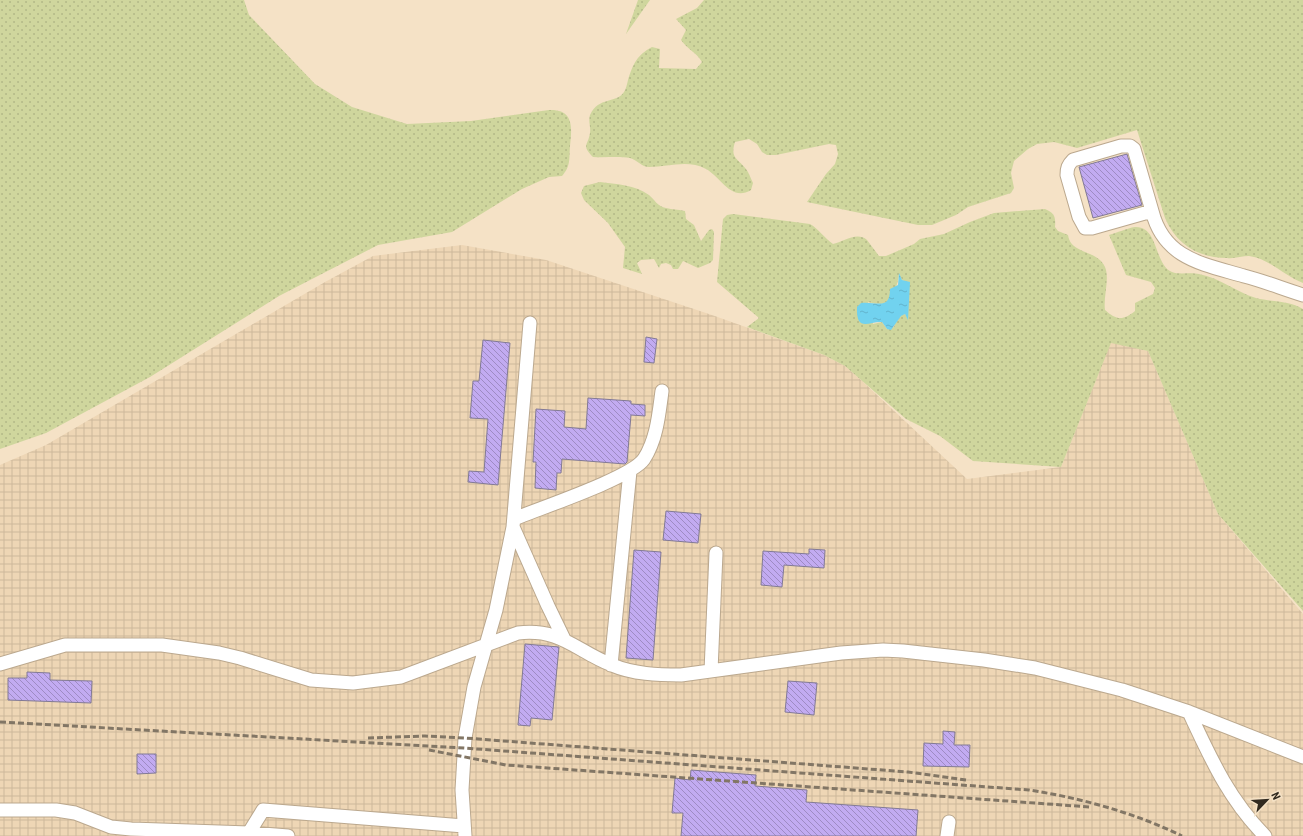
<svg xmlns="http://www.w3.org/2000/svg" width="1303" height="836" viewBox="0 0 1303 836" font-family="'Roboto Condensed',sans-serif">
<style>
.industrial{fill:url(#industrial-grid)}
.grass{fill:url(#grass-dots);fill-rule:evenodd}
.water{fill:url(#water-ripples)}
.building{fill:url(#building-back-hatch);stroke:#827a95}
.lines{fill:none;stroke-linecap:round;stroke-linejoin:round}
.minor-casing{stroke:#bba88e;stroke-width:15}
.minor{stroke:#fff;stroke-width:13}
.rail{stroke:#827665;stroke-width:3;stroke-dasharray:6 3;stroke-linecap:butt}
</style>
<defs>
<pattern id="industrial-grid" width="8" height="8" patternUnits="userSpaceOnUse"><rect width="8" height="8" fill="#eed6b5"/><path d="M0 4h8M4 0v8" fill="none" stroke="#cdb89b"/></pattern>
<pattern id="grass-dots" width="8" height="8" patternUnits="userSpaceOnUse"><rect width="8" height="8" fill="#cfd69d"/><path d="M2 2h.1M6 6h.1" fill="none" stroke="#b2b887" stroke-width="1.8" stroke-linecap="round"/></pattern>
<pattern id="water-ripples" width="26" height="14" patternUnits="userSpaceOnUse"><rect width="26" height="14" fill="#71d2ef"/><path d="M2 4q2-2 4 0t4 0M15 11q2-2 4 0t4 0" fill="none" stroke="#62b4cd"/></pattern>
<pattern id="building-back-hatch" width="6" height="6" patternUnits="userSpaceOnUse"><rect width="6" height="6" fill="#c2abf1"/><path d="M-1 5l2 2M0 0l6 6M5-1l2 2" fill="none" stroke="#9e8bc3"/></pattern>
</defs>
<rect width="100%" height="100%" fill="#f5e2c6"/>
<!-- industrial -->
<path class="industrial" d="M462,245l84,15 163,54 115,41 21,11 16,14 106,99 94,-12 50,-125 37,9 70,163 85,100v222h-1303v-371l46,-20 279,-163 48,-26z"/>
<!-- grass -->
<path class="grass" d="M0,0h244l5,15 66,69 37,23 55,17 64,-3 78,-11c25,-1 23,17 21,36 -1,13 1,20 -8,30l-13,1 -27,12 -70,43 -74,13 -99,51 -129,81 -104,56 -46,16z
M638,0h12l-24,34z
M704,0h599v283c-19,-7 -33,-24 -54,-27 -7,0 -15,3 -22,2 -29,0 -51,-14 -62,-40l-28,-88 -60,18 -23,-6 -17,2 -9,5 -14,12 -3,12 3,15 -3,5 -43,14 -12,8 -24,10h-14l-111,-23 19,-28 9,-10 3,-10 -2,-9 -7,-1 -53,11h-9l-5,-3 -5,-8 -8,-5 -14,3c-5,16 2,16 11,27 3,4 5,10 7,14l-2,7c-20,12 -30,-13 -45,-21 -18,-10 -38,-2 -57,-2 -7,0 -12,-7 -19,-9 -12,-2 -25,0 -37,-1 -12,-12 -5,-11 -3,-24 1,-6 -2,-12 0,-18 9,-19 26,-11 34,-23 2,-3 3,-8 4,-12 5,-16 9,-25 24,-33l8,2 -1,19 37,1 6,-7c-6,-10 -15,-13 -21,-22l5,-10 -10,-11 21,-11z
M600,182c15,2 36,3 49,13 5,4 9,12 17,13 7,2 11,1 19,3l1,8 8,6 7,16 8,-11 3,-1 2,3 -1,28 -3,3 -12,5 -15,-7 -5,8h-5l-2,-4 -5,-2 -5,1 -2,4 -5,-9 -13,1 -4,3 5,11 -19,-6 2,-21 -17,-24 -24,-23 -3,-7 3,-7z
M1045,209c9,4 11,7 10,18l3,4 10,4c3,20 29,14 37,32 5,12 -2,30 0,43 11,10 18,11 30,1v-8l18,-9 2,-6 -4,-6 -25,-7 -17,-40c8,-2 18,-7 26,-8 24,-1 19,38 37,45 7,3 19,0 27,2 21,4 37,18 57,24 15,4 33,2 47,11v302l-85,-97 -70,-163 -37,-8 -50,124 -88,-6 -33,-25 -34,-17 -61,-53 -21,-11 -77,-28 12,-9 -42,-36 6,-63 4,-4 6,-1 77,10c9,5 14,14 23,20 10,-2 24,-13 34,-4 4,5 8,11 12,16h7l28,-12 6,-5 24,-5 26,-12 24,-9zM899,274l3,6 4,2 2,37 -3,-5c-7,2 -9,6 -11,13l-7,2 -5,-7 -9,2 -5,-22c4,1 9,2 13,2 12,-1 17,-21 18,-30z"/>
<!-- water -->
<path class="water" d="M899,273l3,7 8,2 -2,38 -3,-6 -4,2 -10,14 -4,-1 -5,-7c-13,-1 -26,11 -25,-15l4,-4c15,-2 29,8 29,-14l8,-4z"/>
<!-- building -->
<path class="building" d="M1127,154l15,51 -49,13 -14,-51z
M646,337l11,2 -3,24 -10,-1z
M483,340l27,3 -12,142 -30,-3 1,-11 15,1 4,-53 -18,-1 3,-37h6z
M588,398l43,3v3l14,1v11l-14,-1 -4,47 -2,2 -63,-5 -1,14h-4l-1,17 -21,-2 1,-26h-3l3,-53 29,2 -1,16 22,2z
M666,511l35,3 -3,29 -35,-3z
M809,549l16,1 -1,18 -40,-3 -2,22 -21,-2 2,-34 46,3z
M634,550l27,2 -8,108 -27,-2z
M525,644l34,3 -7,73 -21,-2 -1,8 -12,-1z
M27,672l23,1v7l42,1 -1,22 -83,-3v-22h19z
M788,681l29,2 -3,32 -29,-3z
M943,731l12,1 -1,13h16l-1,22 -46,-1 1,-23 19,1z
M137,754h19v19l-19,1z
M691,770l65,5 -1,11 52,4 -1,12 112,8 -2,26h-235l2,-23h-11l3,-35 15,2z"/>
<g class="lines">
<!-- minor casing -->
<g class="minor-casing">
<path id="minor" d="M1152,211l-60,17h-7l-6,-11 -12,-42c0,-7 1,-10 6,-15l48,-14h9l4,3 18,62c12,48 51,53 92,65 20,5 39,13 59,19
M514,519c26,-11 117,-41 130,-60 13,-20 15,-46 18,-68
M513,527l35,79 16,33
M0,664l65,-19h97l57,8 21,5 71,22 42,3 48,-6 117,-44c43,-5 58,18 94,32 21,9 46,10 69,10l160,-22 42,-3 20,1 81,9 51,8 87,22 67,22 114,45
M611,665l19,-194
M711,671l5,-118
M1189,712c22,47 39,86 76,124
M0,810h56l19,3 36,14 20,2 118,4 39,3
M247,836l16,-26 201,16
M465,836l-3,-46 3,-52 9,-51 22,-77 17,-83 17,-204
M947,836l2,-14"/>
</g>
<!-- minor -->
<use href="#minor" class="minor"/>
<!-- rail -->
<path class="rail" d="M0,722l464,26 565,42c52,8 106,23 153,46
M368,738l57,-2 40,2 443,34 58,8
M429,750l77,15 584,42"/>
</g>
<!-- north arrow -->
<g transform="translate(1267 800) rotate(65)" stroke="#f5e2c6" stroke-width="3" paint-order="stroke">
<path d="M0-3L7 15L0 10L-7 15Z" fill="#312a20"/>
<text y="-6" font-size="11" font-weight="bold" text-anchor="middle" fill="#312a20">N</text>
</g>
</svg>
